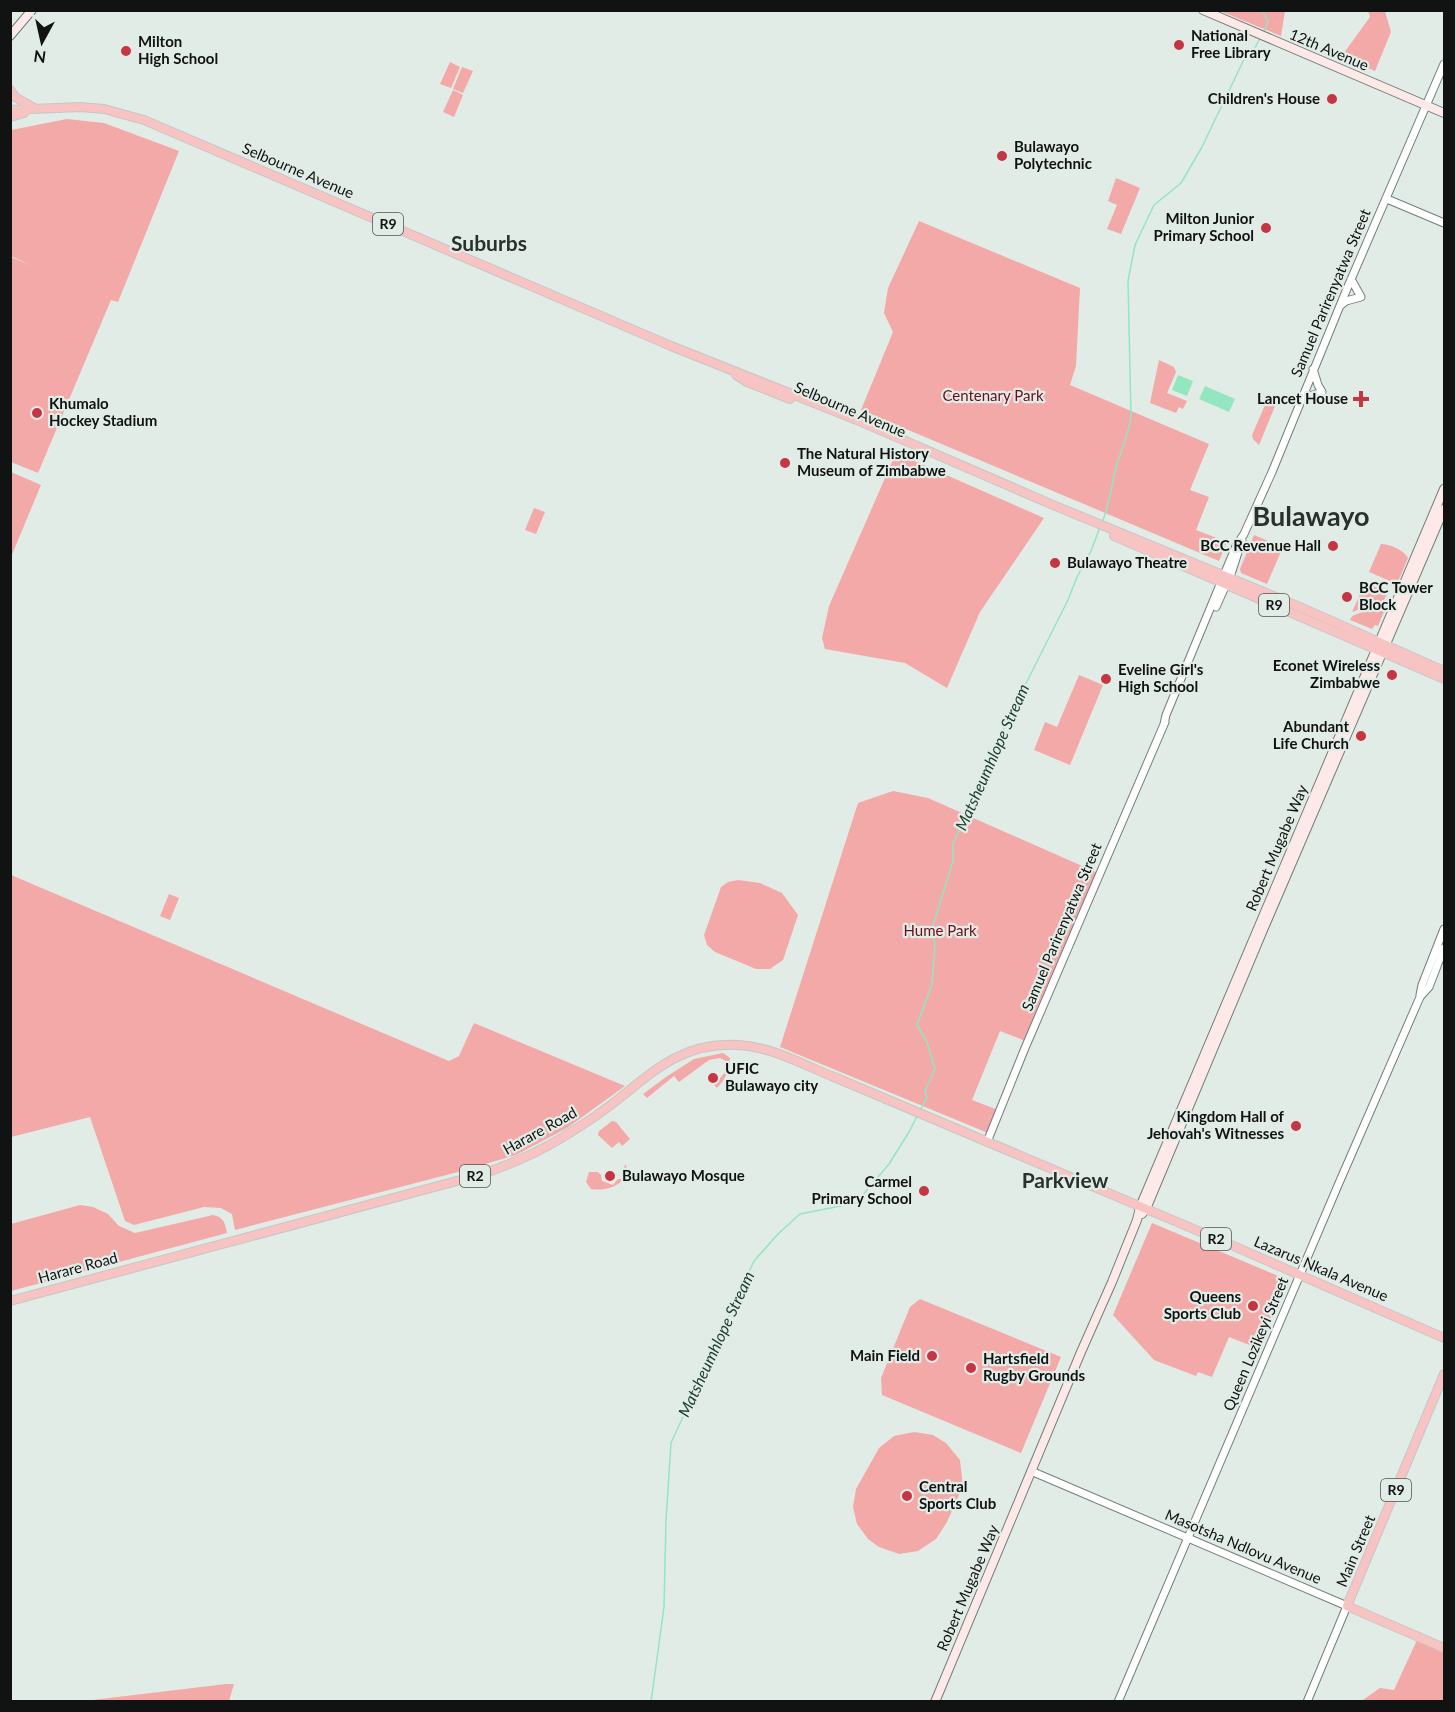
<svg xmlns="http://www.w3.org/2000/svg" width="1455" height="1712" viewBox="0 0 1455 1712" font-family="Lato,sans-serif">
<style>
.green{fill:#f2a9a8}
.water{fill:#93e6c0}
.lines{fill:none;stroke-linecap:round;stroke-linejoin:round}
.stream{stroke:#93e6c0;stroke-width:1.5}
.tertiary-casing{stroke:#747d79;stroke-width:9}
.secondary-casing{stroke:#747d79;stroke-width:10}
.trunk-casing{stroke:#c6c6c6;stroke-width:10}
.tertiary{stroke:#fff;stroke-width:7}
.secondary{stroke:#fce9e8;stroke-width:8}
.trunk{stroke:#f7c4c3;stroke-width:8}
.poi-dot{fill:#c53544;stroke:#e2ece7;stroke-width:2}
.labels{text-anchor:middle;stroke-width:4.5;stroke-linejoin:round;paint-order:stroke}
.shield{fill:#e2ece7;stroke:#4f5451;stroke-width:1.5}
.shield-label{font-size:14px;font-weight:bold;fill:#101311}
.poi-label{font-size:15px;font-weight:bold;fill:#101311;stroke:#e2ece7;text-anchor:start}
.street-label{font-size:15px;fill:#101311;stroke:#e2ece7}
.park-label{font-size:15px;fill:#6c0b1b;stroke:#e2ece7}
.water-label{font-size:16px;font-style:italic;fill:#183d2d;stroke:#e2ece7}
.district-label{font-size:21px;font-weight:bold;fill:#2a312d;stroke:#e2ece7}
.town-label{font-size:27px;font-weight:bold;fill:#2a312d;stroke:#e2ece7}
</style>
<rect width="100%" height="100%" fill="#e2ece7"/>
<!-- green -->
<path class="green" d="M1220,11h65l-4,25z
M1368,11h17l6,21 -16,39 -34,-14 29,-40z
M450,62l10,5 -9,21 -11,-4z
M462,67l11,4 -10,22 -10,-4z
M453,90l10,5 -9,22 -11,-5z
M67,119l37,4 75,28 -61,151 -7,-2 -73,173 -27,-11v-205l21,9 -21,-10v-126z
M1116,178l24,10 -19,46 -14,-5 10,-24 -9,-4z
M919,221l161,67 -4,78 -6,19 139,59 -19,46 19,7 -13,33 31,12 -8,19 -358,-151 32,-78 -9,-19 4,-25z
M1159,360l15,7 2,5 -9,21 20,8 -4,8 -4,-2 -3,6 -26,-10z
M1269,399h9l-19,46 -6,-6 -1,-4 13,-30z
M896,453l148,65 -64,94 -33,76 -42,-25 -80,-14 -3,-11 7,-32z
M11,472l30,13 -30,72z
M534,508l11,4 -9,22 -11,-4z
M1254,535l29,12 -16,37 -26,-11 -1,-4z
M1381,544c8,0 23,6 27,14l-11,26 -28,-12z
M1365,583l23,9 -4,8 -32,12z
M1388,602l-10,24 -3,-1 -3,4 -22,-9 2,-4z
M1079,675l24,10 -33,80 -36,-15 11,-28 12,5z
M893,791l35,7 170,75 -72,168 -26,-10 -28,69 26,10 -10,23 -208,-86 78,-244z
M11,875l438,186 10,-5 15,-33 151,63 -58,42 -51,27 -58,17 -223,58 -3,-16 -11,-6 -17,-1 -70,18 -9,-4 -35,-104 -79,20z
M738,880l22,3 22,10 16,22 -15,45 -13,9h-14l-41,-17 -8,-7 -3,-10 17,-48 7,-5z
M169,894l10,4 -9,22 -10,-4z
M723,1053l7,5c-1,12 -4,21 -13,30l-3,-3 14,-16 -2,-8 -6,-3 -11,2 -30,22 -5,-6 -27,22 -4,-4 23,-17 28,-18z
M612,1121l4,1 14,17 -8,7 -3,-4 -7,6 -14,-13 1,-4z
M626,1164c4,20 -18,28 -35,25l-5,-7 3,-10h9l3,3 1,6 11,4 5,-6h3c3,-6 1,-10 5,-15z
M80,1205l13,2 15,7 11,12 16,7 78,-18c11,2 12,8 14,18l-216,58v-67z
M1152,1223l136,57 -31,68 -28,-11 -17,40 -14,-5 -2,4 -42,-16 -41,-45z
M920,1299l141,58 -40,96 -139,-58 -1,-17 29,-71z
M914,1432l19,3 13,8 14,17 3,26 -16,36 -11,17 -18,12 -19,3 -20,-7 -11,-8 -11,-15 -4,-17 3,-18 23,-41 15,-12z
M1417,1640l27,12v49l-84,1 20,-14 14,2z
M226,1684h8l-5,17h-145z"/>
<!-- water -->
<path class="water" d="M1178,375l15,6 -6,15 -15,-6z
M1205,386l30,13 -6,13 -30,-13z"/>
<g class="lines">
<!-- stream -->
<path class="stream" d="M1262,10l6,11 -4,10
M1102,523c7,-18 9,-33 13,-52 5,-19 14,-36 16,-55l-3,-135 7,-36 19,-40 27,-22 21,-36 46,-96 6,-1 6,-12
M921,1109l6,-12 -2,-6 10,-22 -8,-27 -10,-17 15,-41 3,-40 -3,-15 21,-68v-18l27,-55 27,-67 61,-121 9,-23 14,-26 9,-24
M651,1702l13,-95 2,-87 5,-77 83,-182 24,-27 22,-20 56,-11 33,-39 20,-32 8,-16"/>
<!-- tertiary casing -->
<g class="tertiary-casing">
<path id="tertiary" d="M1387,199l57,24
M1341,305l5,-4 15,-4 -10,-18
M1301,399l21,-7 -4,-7 -5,-16
M1216,607l16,-36 10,-31
M1164,724l2,-9 70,-169 8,-12 28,-62 74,-181 98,-227
M1420,995l2,-10 22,-56
M987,1142l38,-94 140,-326
M1031,1471l316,135 -40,96
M1118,1702l221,-519 81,-186 9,-10 15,-39"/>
</g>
<!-- secondary casing -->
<g class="secondary-casing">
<path id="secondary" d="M1203,10l241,103
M10,36l22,-26
M1142,1214l4,-5 117,-279 181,-421
M935,1702l146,-350 31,-70 25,-62 3,-13 304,-718"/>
</g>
<!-- trunk casing -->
<g class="trunk-casing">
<path id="trunk" d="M10,90l5,7 21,12
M10,110l70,-3 24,2 40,11 527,226 186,74 196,85 247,102 144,64
M10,117l14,-4
M736,375l11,7 43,17
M1114,536l330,143
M10,1301l469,-126c27,-9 54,-20 79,-35 15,-9 31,-19 46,-30 45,-33 73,-69 135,-65 33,2 65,20 95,32l388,164 222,97
M1444,1374l-97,232 97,42"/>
</g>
<!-- tertiary -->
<use href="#tertiary" class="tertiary"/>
<!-- secondary -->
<use href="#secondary" class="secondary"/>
<!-- trunk -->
<use href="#trunk" class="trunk"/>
</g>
<!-- markers -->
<g class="poi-dot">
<circle cx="1179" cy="45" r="6"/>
<circle cx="126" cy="51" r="6"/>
<circle cx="1332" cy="99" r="6"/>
<circle cx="1002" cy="156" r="6"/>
<circle cx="1266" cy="228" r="6"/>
<path d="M1358 390h6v6h6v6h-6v6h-6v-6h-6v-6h6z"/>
<circle cx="37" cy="413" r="6"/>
<circle cx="785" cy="463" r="6"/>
<circle cx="1333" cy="546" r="6"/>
<circle cx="1055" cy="563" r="6"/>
<circle cx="1347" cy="597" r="6"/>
<circle cx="1392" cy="675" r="6"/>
<circle cx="1106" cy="679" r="6"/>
<circle cx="1361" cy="736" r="6"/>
<circle cx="713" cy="1078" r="6"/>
<circle cx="1296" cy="1126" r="6"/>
<circle cx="610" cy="1176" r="6"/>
<circle cx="924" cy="1191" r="6"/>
<circle cx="1253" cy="1306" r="6"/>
<circle cx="932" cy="1356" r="6"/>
<circle cx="971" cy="1368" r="6"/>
<circle cx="907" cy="1496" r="6"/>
</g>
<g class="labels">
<!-- shield labels -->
<g class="shield">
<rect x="373" y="213" width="30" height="22" rx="4.5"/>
<rect x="1259" y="594" width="30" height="22" rx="4.5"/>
<rect x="460" y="1165" width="30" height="22" rx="4.5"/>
<rect x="1201" y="1228" width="30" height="22" rx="4.5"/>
<rect x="1381" y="1479" width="30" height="22" rx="4.5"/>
</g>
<g class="shield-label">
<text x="388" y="229">R9</text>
<text x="1274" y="610">R9</text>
<text x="475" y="1181">R2</text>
<text x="1216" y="1244">R2</text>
<text x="1396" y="1495">R9</text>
</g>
<!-- poi labels -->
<g class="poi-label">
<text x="1191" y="41">National<tspan x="1191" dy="17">Free Library</tspan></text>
<text x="138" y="47">Milton<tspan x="138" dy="17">High School</tspan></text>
<text x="1320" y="104" text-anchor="end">Children's House</text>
<text x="1014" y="152">Bulawayo<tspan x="1014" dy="17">Polytechnic</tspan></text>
<text x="1254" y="224" text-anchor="end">Milton Junior<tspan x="1254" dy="17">Primary School</tspan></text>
<text x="1348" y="404" text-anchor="end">Lancet House</text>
<text x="49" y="409">Khumalo<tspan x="49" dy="17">Hockey Stadium</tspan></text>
<text x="797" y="459">The Natural History<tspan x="797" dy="17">Museum of Zimbabwe</tspan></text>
<text x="1321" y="551" text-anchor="end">BCC Revenue Hall</text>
<text x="1067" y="568">Bulawayo Theatre</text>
<text x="1359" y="593">BCC Tower<tspan x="1359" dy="17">Block</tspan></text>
<text x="1380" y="671" text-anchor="end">Econet Wireless<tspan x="1380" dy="17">Zimbabwe</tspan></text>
<text x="1118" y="675">Eveline Girl's<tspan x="1118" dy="17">High School</tspan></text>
<text x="1349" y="732" text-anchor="end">Abundant<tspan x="1349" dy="17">Life Church</tspan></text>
<text x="725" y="1074">UFIC<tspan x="725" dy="17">Bulawayo city</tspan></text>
<text x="1284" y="1122" text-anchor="end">Kingdom Hall of<tspan x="1284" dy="17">Jehovah's Witnesses</tspan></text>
<text x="622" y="1181">Bulawayo Mosque</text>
<text x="912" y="1187" text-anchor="end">Carmel<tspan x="912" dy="17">Primary School</tspan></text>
<text x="1241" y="1302" text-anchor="end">Queens<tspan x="1241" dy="17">Sports Club</tspan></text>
<text x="920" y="1361" text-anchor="end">Main Field</text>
<text x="983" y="1364">Hartsfield<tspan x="983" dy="17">Rugby Grounds</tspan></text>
<text x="919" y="1492">Central<tspan x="919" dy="17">Sports Club</tspan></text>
</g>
<!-- street labels -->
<g class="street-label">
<text transform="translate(1329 50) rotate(23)" y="5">12th Avenue</text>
<text transform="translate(298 171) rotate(23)" y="5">Selbourne Avenue</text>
<text transform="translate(1331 293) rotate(-67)" y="5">Samuel Parirenyatwa Street</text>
<text transform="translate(850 410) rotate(23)" y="5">Selbourne Avenue</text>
<text transform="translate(1277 848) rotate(-67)" y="5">Robert Mugabe Way</text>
<text transform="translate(1062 927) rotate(-67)" y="5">Samuel Parirenyatwa Street</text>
<text transform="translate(540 1131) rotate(-29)" y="5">Harare Road</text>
<text transform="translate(78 1268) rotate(-15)" y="5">Harare Road</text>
<text transform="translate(1321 1269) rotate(23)" y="5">Lazarus Nkala Avenue</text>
<text transform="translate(1256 1344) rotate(-67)" y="5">Queen Lozikeyi Street</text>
<text transform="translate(1243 1547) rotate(23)" y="5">Masotsha Ndlovu Avenue</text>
<text transform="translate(1356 1551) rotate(-67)" y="5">Main Street</text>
<text transform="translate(968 1588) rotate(-67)" y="5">Robert Mugabe Way</text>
</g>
<!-- park labels -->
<g class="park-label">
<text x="993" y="401">Centenary Park</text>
<text x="940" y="936">Hume Park</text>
</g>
<!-- water labels -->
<g class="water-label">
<text transform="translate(992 757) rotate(-66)" y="6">Matsheumhlope Stream</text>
<text transform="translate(716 1344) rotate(-65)" y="6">Matsheumhlope Stream</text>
</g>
<!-- district labels -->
<g class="district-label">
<text x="489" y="251">Suburbs</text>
<text x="1065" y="1188">Parkview</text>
</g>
<!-- town labels -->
<g class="town-label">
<text x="1311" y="526">Bulawayo</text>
</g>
</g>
<!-- border -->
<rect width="1455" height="1712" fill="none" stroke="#101311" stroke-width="24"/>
<!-- north arrow -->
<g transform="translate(42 42) rotate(188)" stroke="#e2ece7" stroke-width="4.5" paint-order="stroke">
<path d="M0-4.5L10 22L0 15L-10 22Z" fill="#101311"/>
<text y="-9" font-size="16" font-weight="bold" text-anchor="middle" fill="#101311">N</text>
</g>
</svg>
